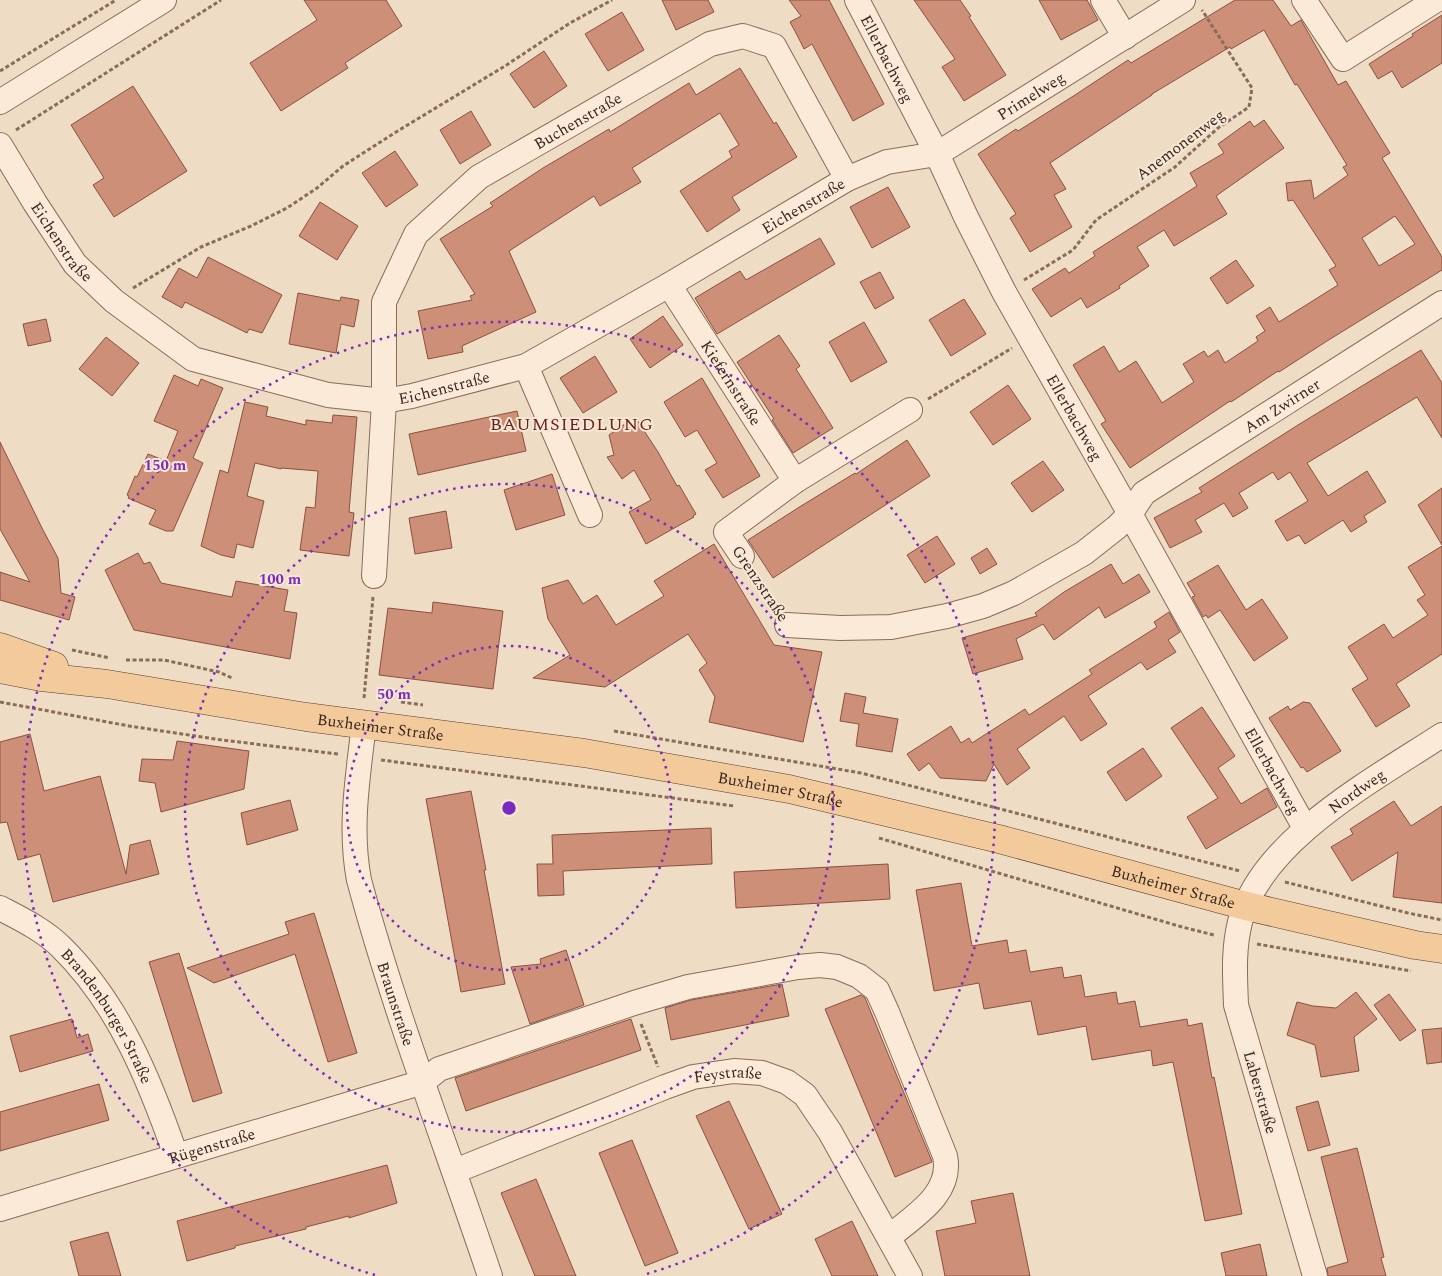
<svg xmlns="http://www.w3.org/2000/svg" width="1442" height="1276" viewBox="0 0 1442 1276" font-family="Spectral,serif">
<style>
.building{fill:#ce8f79;stroke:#8a513f;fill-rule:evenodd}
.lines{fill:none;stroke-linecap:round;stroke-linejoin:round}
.minor-casing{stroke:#8a6c5a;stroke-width:26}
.major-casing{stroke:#583b2e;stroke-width:29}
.path{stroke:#8a6c5a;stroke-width:3;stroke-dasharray:4 2.5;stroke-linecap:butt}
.minor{stroke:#faead7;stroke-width:24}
.major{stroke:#f3ca9b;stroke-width:28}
.ring{fill:none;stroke:#7b2cbf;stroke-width:2.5;stroke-dasharray:2.5 5}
.labels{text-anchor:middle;stroke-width:4;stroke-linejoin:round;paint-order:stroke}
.street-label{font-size:16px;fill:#3a271e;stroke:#f6e7d4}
.neighbourhood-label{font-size:18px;letter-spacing:1px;fill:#68211c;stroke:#f6e7d4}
.centre{fill:#7b2cbf;stroke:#f6e7d4;stroke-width:2.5}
.ring-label{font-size:15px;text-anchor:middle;font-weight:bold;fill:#7b2cbf;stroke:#f6e7d4;stroke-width:4;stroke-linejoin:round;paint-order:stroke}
</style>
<rect width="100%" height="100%" fill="#efdcc4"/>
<!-- building -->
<path class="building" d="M304,0h82l16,26 -57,37 3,5 -67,43 -31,-48 67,-43z
M662,0h46l6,12 -38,18z
M789,0h40l55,104 -31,17 -41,-77 -8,5 -7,-14 -7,-13 11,-6z
M914,0h46l11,16 -2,1 37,58 -42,26 -22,-34 13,-8z
M1039,0h48l11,20 -37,20z
M1235,0h38l18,26 10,-6 37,65 8,-4 44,72 -8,5 60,99v13l-115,71 -48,31 -1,-1 -47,31 -1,-1 -100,67 -29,-44 5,-3 -33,-56 31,-19 15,26 17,-11 26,42 32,-21 -11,-18 21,-13 4,6 10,-7 7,13 33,-22 -2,-4 9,-6 -9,-15 14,-9 9,15 59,-37 -9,-15 7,-4 -43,-66 -5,1 -2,-18 25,-3 3,19 34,-24 -5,-8 4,-2 -50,-81 -2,1 -31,-55 -33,19 -1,-2 -78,47v1l-102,68 16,26 -12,6 18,32 -42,25 -20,-34 6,-4 -38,-60 38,-25 2,2 57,-36 53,-35 3,3zM1395,216l20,28 -36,22 -17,-28z
M622,12l22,38 -36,21 -23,-37z
M1442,15v48l-40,25 -10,-17 -14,8 -9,-15 44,-28 -1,-2z
M544,51l23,35 -33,22 -24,-34z
M740,68l34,56 2,-2 21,35 -65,40 8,13 -33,22 -27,-41 52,-34 -3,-6 10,-6 -19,-32 -88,55 9,14 -41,24 -6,-10 -85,55 27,61 -74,34 1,6 -35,7 -10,-48 54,-11 -2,-4 5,-2 -35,-55 53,-33 -3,-3 53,-35 66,-39 1,3 79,-49 7,12z
M133,86l54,85 -73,46 -21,-32 11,-7 -33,-53z
M471,111l20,34 -31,19 -20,-34z
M1264,120l20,28 -68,48 11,18 -53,32 -10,-16 -27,17 12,19 -30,20 1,2 -33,20 -6,-10 -30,19 -19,-28 33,-21 4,5 26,-17 -2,-4 104,-66 -7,-13 34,-20 -6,-9 32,-23 4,6z
M395,151l23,34 -32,22 -24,-34z
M888,187l22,40 -38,21 -22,-41z
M320,202l38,24 -21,34 -38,-24z
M820,238l15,26 -118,70 -22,-36 45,-27 6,9z
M208,257l74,38 -20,38 -13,-4 -2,4 -62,-31 -3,6 -20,-11 17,-29 18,10z
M1236,260l18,26 -27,18 -17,-26z
M880,272l14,26 -19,11 -15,-27z
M298,293l42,8 1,-4 18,3 -5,27 -13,-3 -5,29 -47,-9z
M964,299l22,35 -35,22 -22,-36z
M663,316l20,29 -33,23 -20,-29z
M46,319l5,22 -23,5 -5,-22z
M864,322l23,40 -36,20 -22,-40z
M779,335l21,31 -4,3 37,59 -40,25 -21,-33 2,-1 -37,-57z
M106,337l33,26 -27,33 -33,-27z
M1421,350l21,33v55l-25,-41 -110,66 21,33 39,-25 19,31 -22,14 3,6 -16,10 -8,-12 -38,24 -6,-9 -12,6 -12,-20 33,-20 -18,-29 -12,8 -5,-8 -34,21 9,15 -15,9 -9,-14 -29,17 7,12 -32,16 -16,-30 48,-26 -3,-4 99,-63z
M595,356l22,36 -34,21 -23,-35z
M174,375l24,11 3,-7 22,9 -30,70 10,5 -30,68h-7l-17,-7 7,-14 -28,-12 1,-2 -2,-1 8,-19 2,1 11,-23 18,7 12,-30 -24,-10z
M702,378l58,98 -37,22 -18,-28 12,-7 -20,-33 -12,7 -21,-35z
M1008,385l23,34 -38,26 -23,-33z
M245,402l23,5 -2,9 40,9v-5l26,3 1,-8 24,2 -8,95 5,1 -5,43 -49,-6 6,-43 9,1 3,-37 -37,-3v1l-26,-6 -8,33 17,5 -11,47 -16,-4 -3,14 -13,-3 -20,-9 19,-76 8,3z
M517,411l9,40 -108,24 -9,-41z
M635,417l23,35 19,34 2,-1 17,29 -3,2 1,1 -48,27 -17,-32 22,-12 -17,-30 -12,9 -15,-22 7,-2 -5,-20z
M907,440l23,36 -157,102 -25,-38 53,-34 54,-33 1,1z
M0,442l43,88 15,28 3,35 14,4 -6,23 -69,-20v-28l30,10 -30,-53z
M1043,461l21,29 -32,22 -21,-29z
M552,474l13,41 -49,15 -12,-40z
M1442,488v57l-24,-40z
M446,511l6,37 -37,6 -6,-36z
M937,536l18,28 -30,19 -18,-28z
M714,544l60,101 48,7 -19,90 -94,-20 6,-25 -16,-27 8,-7 -19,-29 -83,53 -72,-9 37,-23 -22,-36 -6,-31 26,-8 15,24 14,-9 19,30 48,-29 -10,-15z
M1442,546v108l-46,30 14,22 -34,21 -24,-38 16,-10 -20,-32 36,-23 9,14 35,-23 -11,-15 8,-5 -17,-28z
M987,548l10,16 -17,10 -9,-16z
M138,553l6,11 6,-2 11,21 71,14 4,-16 52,9 -4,21 13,2 -7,46 -156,-29 -29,-60z
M1111,564l12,20 16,-10 11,18 -45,26 -6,-11 -45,33 -11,-16 -27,15 7,20 -50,15 -11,-36 75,-22 -2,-3 29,-21z
M1218,565l28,45 16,-11 26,39 -34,23 -34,-51 -12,8 -2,-3 -3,2 -11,-20 3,-1 -8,-13z
M433,602l70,9 -10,78 -114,-14 9,-67 44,5z
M1169,612l11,20 -12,8 8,12 -29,18 -6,-8 -53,34 19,28 -26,17 -17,-25 -47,33 13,19 -23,17 -13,-21 -8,17 -46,-3 -11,-15 -10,8 -12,-17 44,-28 10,17 8,-5 3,5 53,-34 4,6 63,-41 -3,-4 68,-43 -3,-5z
M845,693l21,4 -3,16 35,6 -6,33 -36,-6 3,-22 -19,-3z
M1303,702l7,1 31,48 -34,21 -4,-5 -2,1 -32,-50 19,-12 2,4z
M1202,707l33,49 -17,12 23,36 26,-16 10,19 -71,42 -19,-32 31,-19 -47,-70z
M30,734l14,57 56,-15 26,98 4,-29 20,-5 9,34 -106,28 -13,-48 -22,6 -11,-38 -7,1v-81z
M177,741l72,10 -5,38 -83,23 -6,-29 -16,-2 3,-22 31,1z
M1143,748l19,28 -36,25 -19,-29z
M471,791l15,79h-2l21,114 -44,8 -35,-193z
M290,800l8,30 -51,15 -6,-32z
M1394,801l17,25 31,-20v97l-49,-6 5,-45 -46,29 -21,-34 22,-13 -3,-5z
M711,828l1,36 -149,7 1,24 -26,1 -1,-32h16l-1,-29z
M888,864l2,35 -154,9 -2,-36z
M961,883l11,63 35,-6 2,13 17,-3 4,22 32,-5 2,11 17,-3 4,22 31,-5 2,12 17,-3 5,26 47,-8 1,7 14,-3 10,55 2,-1 28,137 -37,7 -32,-159 -20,4 -2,-16 -59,10 -6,-34 -48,9 -7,-34 -47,8 -5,-26 -45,8 -18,-101z
M314,913l43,140 -29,9 -33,-108 -81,29 -27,-15 102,-34 -4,-12z
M566,950l18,55 -54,19 -19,-57 30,-3 -1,-5z
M179,953l43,140 -29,9 -44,-140z
M782,984l7,32 -118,24 -6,-32 26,-8z
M1356,992l21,27 -23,18 5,34 -38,6 -6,-32 -28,-10 10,-33 16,4 23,2z
M1389,994l27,36 -16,11 -26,-36z
M861,995l4,3 66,161 1,3 -37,15 -70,-168z
M72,1019l5,19 11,-4 5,17 -73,21 -10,-36z
M631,1019l10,31 -175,61 -11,-33z
M1442,1028v34l-15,2 -5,-34z
M99,1084l10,36 -109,31v-39z
M729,1101l53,113 -33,15 -53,-113z
M1318,1101l12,44 -22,6 -12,-44z
M632,1140l46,113 -33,13 -46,-113z
M1357,1148l27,109 -3,1 5,18h-58l-1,-8 21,-6 -27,-105z
M387,1165l10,38 -48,15v-2l-43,11v2l-71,17v2l-48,13 -10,-40z
M536,1179l40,97h-41l-34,-83z
M1013,1193l17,83h-85l-9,-45 40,-8 -5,-22z
M852,1221l26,55h-46l-17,-37z
M108,1232l13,44h-42l-9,-34z
M1260,1244l7,32h-41l-5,-23z"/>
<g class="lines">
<!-- minor casing -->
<g class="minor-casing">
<g id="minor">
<path id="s1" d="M857,0l80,154 29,63 38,75 126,222 175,314"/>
<path d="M1103,0l22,37"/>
<path d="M1304,0l39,59 93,-59"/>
<path d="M0,102l164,-102"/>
<path id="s2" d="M0,145l35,58 40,61 39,37 79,58 135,36 56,6 28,-5 114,-30 143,-81 178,-106 40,-17 50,-8 246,-154"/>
<path id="s3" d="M669,285l126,196"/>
<path d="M526,366l64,149"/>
<path d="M742,556l-16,-24 69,-51 115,-71"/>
<path id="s4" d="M374,576l10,-175v-99l32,-68 63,-57 231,-133 33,-8 31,10 73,133"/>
<path id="s5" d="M787,625l53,3 51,-1 56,-11 36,-10 31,-13 70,-40 33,-26 13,-13 14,-21 298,-190"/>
<path id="s6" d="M364,724c-6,52 -15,104 -5,156 36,134 87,265 131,396"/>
<path id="s7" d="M0,908c21,11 44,22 61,39 58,57 89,134 115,209"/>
<path id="s8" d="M455,1171l210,-84 28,-10 41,-6 28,2 25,9 18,13 25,37 80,144"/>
<path id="s9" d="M0,1209l423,-127 16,-13 195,-66 54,-16 110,-20 22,-2 17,2 22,9 18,14 10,22 58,144c8,38 -31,60 -56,81"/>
<path id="s10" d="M1315,1276l-79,-271c-1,-28 -3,-55 4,-83 21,-82 135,-143 202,-187"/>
</g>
</g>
<!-- major casing -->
<g class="major-casing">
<g id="major">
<path d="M0,647l54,19"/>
<path id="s11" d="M0,669l41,8 66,7 199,33 278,36 205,36 210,50 247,67 169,39 27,4"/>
</g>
</g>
<!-- path -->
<path class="path" d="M0,71l116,-71
M16,130l205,-130
M1024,280l49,-30 23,-30 79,-53 43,-39 31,-21 3,-19 -50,-78
M133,288l68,-41 50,-21 36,-18 30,-20 26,-22 53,-34 109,-66 65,-43 42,-23
M928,399l84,-51
M753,573l23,35
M72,650l38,8
M126,660h38l55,12 13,6
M364,698l9,-101
M0,702l129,24 93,14 116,14
M401,702l22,3
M614,731l247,42 379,98
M381,760l353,46
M879,838l303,89 32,8
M1285,882l123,31 34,7
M1257,944l154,27
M641,1024l17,43"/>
<!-- minor -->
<use href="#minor" class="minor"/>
<!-- major -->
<use href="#major" class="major"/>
</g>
<!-- distance rings -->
<g class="ring">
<circle cx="509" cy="808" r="162"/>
<circle cx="509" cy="808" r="324"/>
<path d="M375 1275A486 486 0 1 1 643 1275"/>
</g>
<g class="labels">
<!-- street labels -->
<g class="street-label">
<text dy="6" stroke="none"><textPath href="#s1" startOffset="66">Ellerbachweg</textPath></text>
<text dy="6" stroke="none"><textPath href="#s2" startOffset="1211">Primelweg</textPath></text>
<text dy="6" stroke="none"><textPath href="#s4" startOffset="548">Buchenstraße</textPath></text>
<text transform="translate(1180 144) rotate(-37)" y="6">Anemonenweg</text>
<text dy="6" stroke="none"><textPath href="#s2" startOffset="955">Eichenstraße</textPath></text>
<text dy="6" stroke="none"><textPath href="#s2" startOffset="115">Eichenstraße</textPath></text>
<text dy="6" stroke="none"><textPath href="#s3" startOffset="116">Kiefernstraße</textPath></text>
<text dy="6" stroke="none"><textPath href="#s2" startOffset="550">Eichenstraße</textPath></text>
<text dy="6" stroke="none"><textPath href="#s5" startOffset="562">Am Zwirner</textPath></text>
<text dy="6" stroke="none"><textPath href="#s1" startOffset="471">Ellerbachweg</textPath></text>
<text transform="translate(761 583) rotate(56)" y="6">Grenzstraße</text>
<text dy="6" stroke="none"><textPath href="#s11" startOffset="385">Buxheimer Straße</textPath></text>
<text dy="6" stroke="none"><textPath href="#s1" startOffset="876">Ellerbachweg</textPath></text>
<text dy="6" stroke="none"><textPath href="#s11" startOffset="790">Buxheimer Straße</textPath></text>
<text dy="6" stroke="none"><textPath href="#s10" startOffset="545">Nordweg</textPath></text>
<text dy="6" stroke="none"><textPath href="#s11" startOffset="1195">Buxheimer Straße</textPath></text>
<text dy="6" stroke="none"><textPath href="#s6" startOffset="286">Braunstraße</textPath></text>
<text dy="6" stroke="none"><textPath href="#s7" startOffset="156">Brandenburger Straße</textPath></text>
<text dy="6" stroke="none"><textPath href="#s8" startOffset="291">Feystraße</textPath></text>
<text transform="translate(1261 1092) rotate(74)" y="6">Laberstraße</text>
<text dy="6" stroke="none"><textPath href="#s9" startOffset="221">Rügenstraße</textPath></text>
</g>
<!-- neighbourhood labels -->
<g class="neighbourhood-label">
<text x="572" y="430">BAUMSIEDLUNG</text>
</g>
</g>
<circle cx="509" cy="808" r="8" class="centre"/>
<g class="ring-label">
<text x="165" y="470">150 m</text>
<text x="280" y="584">100 m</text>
<text x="394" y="699">50 m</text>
</g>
</svg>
